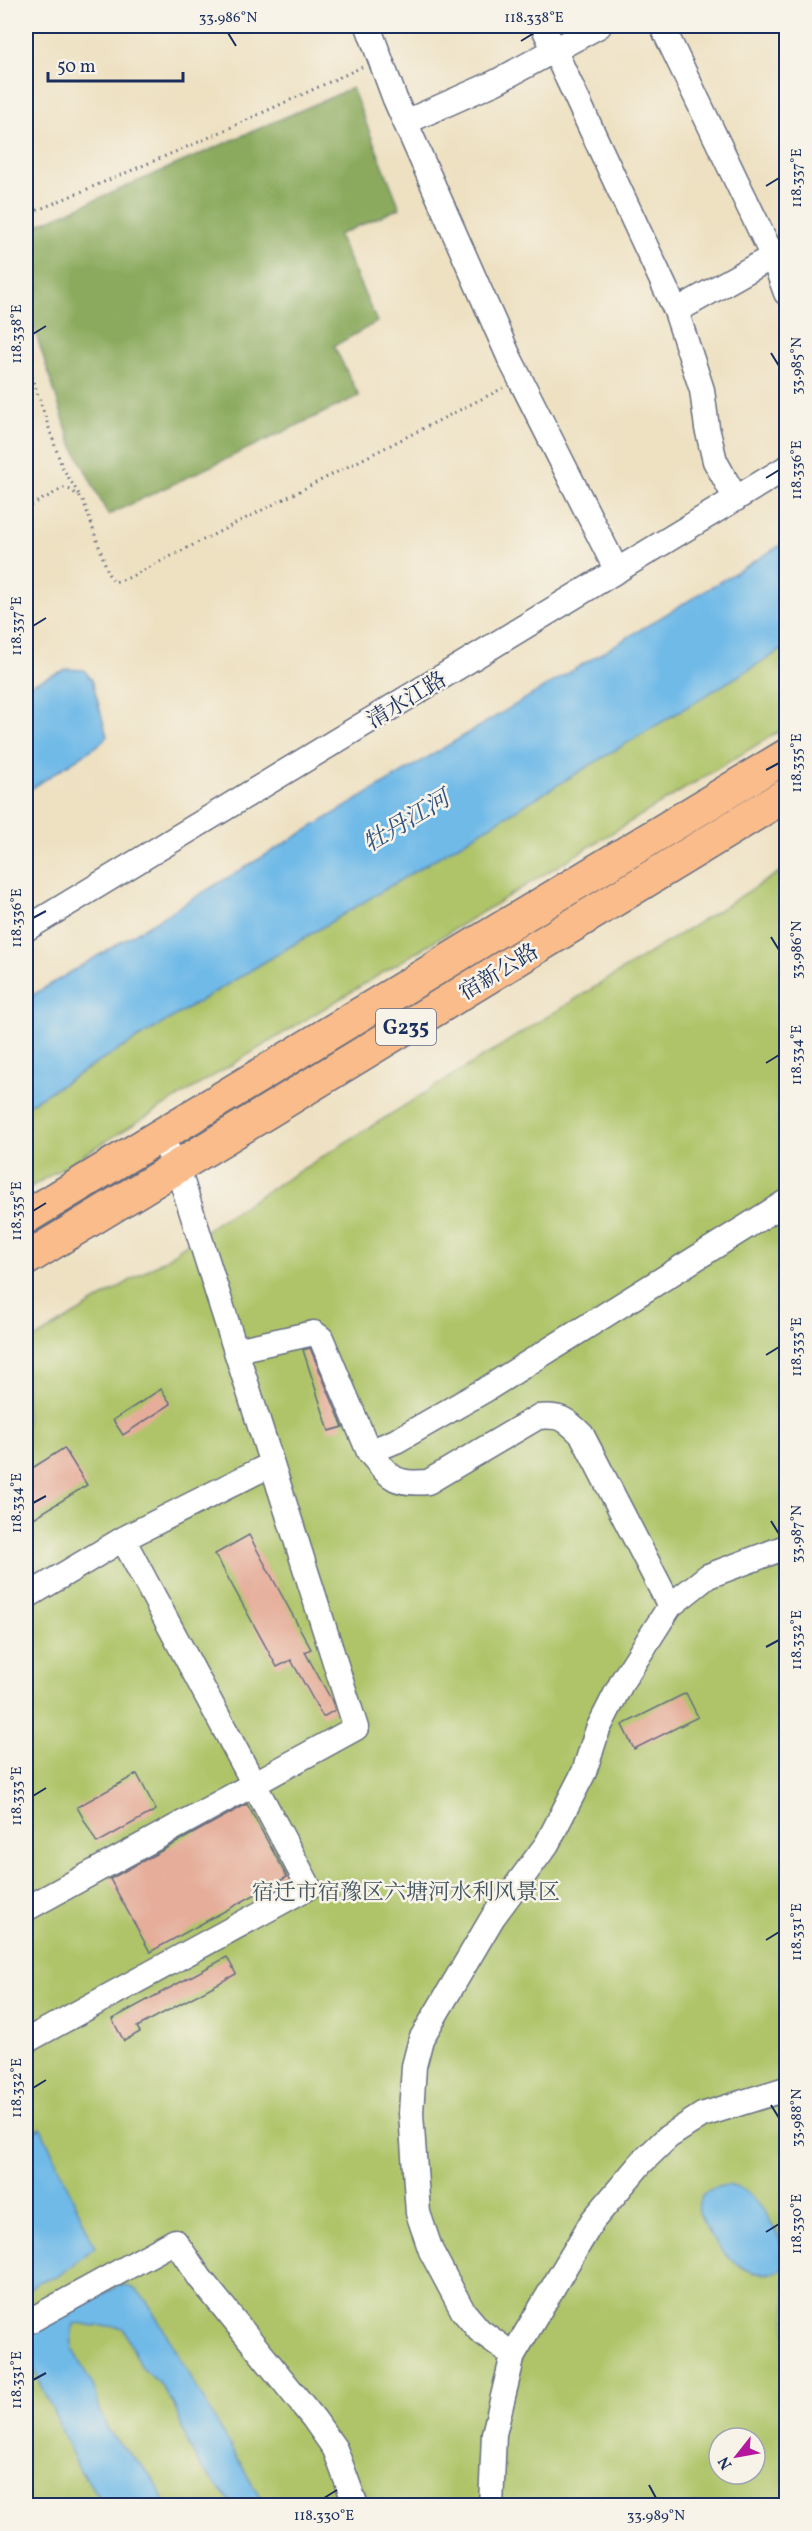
<svg xmlns="http://www.w3.org/2000/svg" width="812" height="2531" viewBox="0 0 812 2531" font-family="Vollkorn,'Noto Serif SC',serif">
<style>
.green{fill:#afc469;stroke:#657a64;stroke-width:1.5;fill-rule:evenodd}
.forest{fill:#8baa5d;stroke:#536c5e;stroke-width:1.5}
.water{fill:#6fbae8;stroke:#4574a3;stroke-width:1.5}
.building{fill:#e5ad9a}
.lines{fill:none;stroke-linecap:round;stroke-linejoin:round}
.minor-casing{stroke:#656d81;stroke-width:27}
.highway-casing{stroke:#656d81;stroke-width:36}
.path{stroke:#656d81;stroke-width:3;stroke-dasharray:1.5 4.5;stroke-linecap:butt}
.minor{stroke:#fff;stroke-width:24}
.highway{stroke:#fabc8b;stroke-width:33}
.ticks{fill:none;stroke:#1b2f5e;stroke-width:2}
.labels{text-anchor:middle;stroke-width:5;stroke-linejoin:round;paint-order:stroke}
.shield{fill:#f7f3e8;stroke:#5d6a87;stroke-width:1.5}
.shield-label{font-size:21px;font-weight:bold;fill:#1b2f5e}
.street-label{font-size:22px;fill:#1b2f5e;stroke:#f7f3e8}
.park-label{font-size:22px;fill:#405461;stroke:#f7f3e8}
.water-label{font-size:24px;font-style:italic;fill:#305280;stroke:#f7f3e8}
.neatline{fill:none;stroke:#1b2f5e;stroke-width:2}
.ticks-label{font-size:15px;text-anchor:middle;fill:#1b2f5e}
</style>
<rect width="100%" height="100%" fill="#f7f3e8"/>
<filter id="ink" filterUnits="userSpaceOnUse"><feTurbulence type="fractalNoise" baseFrequency=".0167" numOctaves="2"/><feDisplacementMap in="SourceGraphic" scale="12" xChannelSelector="R" yChannelSelector="G"/><feConvolveMatrix kernelMatrix="1 2 1 2 8 2 1 2 1" color-interpolation-filters="sRGB"/></filter>
<filter id="wash" filterUnits="userSpaceOnUse"><feTurbulence type="fractalNoise" baseFrequency=".008" numOctaves="4" result="noise"/><feDisplacementMap in="SourceGraphic" scale="24" xChannelSelector="R" yChannelSelector="G"/><feGaussianBlur stdDeviation="1.35" result="paint"/><feColorMatrix in="noise" values="0 0 0 0 0 0 0 0 0 0 0 0 0 0 0 0 0 1.4 0 .05"/><feComposite in="paint" operator="in"/></filter>
<g filter="url(#wash)">
<rect width="100%" height="100%" fill="#eee1c2"/>
<!-- green -->
<path class="green" d="M786,647v80l-760,463v-84z
M786,868v1637h-760v-1161l138,-84 52,-37zM719,2438h36v36h-36z"/>
<!-- forest -->
<path class="forest" d="M352,88l48,120 -62,27 39,87 -43,24 25,50 -251,119 -38,-75 -44,-137v-73z"/>
<!-- water -->
<path class="water" d="M786,542v105l-760,459v-107z
M67,669l17,1 8,10 15,56 -7,8 -74,48v-106z
M41,2128l54,119 -38,30 -19,5 -12,11v-158z
M728,2185c8,2 15,4 21,9 15,13 41,54 35,74 -31,18 -61,-11 -76,-37 -5,-9 -13,-20 -8,-31 5,-11 17,-13 28,-15z
M120,2285c15,1 21,8 30,21l114,199h-31l-32,-38 -11,-18 -17,-46 -14,-20 -17,-15 -19,-40c-10,-3 -15,-2 -25,-2 -9,0 -14,-4 -24,-2 -10,26 11,42 20,64 6,16 6,32 18,47 18,23 47,39 52,70h-59l-26,-36 -53,-118v-11l5,-9z"/>
<g id="blocks">
<!-- building -->
<path class="building" d="M310,1348l33,79 -14,4 -26,-81z
M161,1389l10,15 -48,31 -10,-15z
M64,1448l23,37 -61,38v-51z
M249,1535l62,114 -6,3 27,49 3,9 -12,7 -32,-57 -14,7 -62,-113z
M686,1693l12,24 -64,32 -12,-24z
M137,1774l19,36 -59,33 -20,-36z
M247,1804l40,73 -137,75 -40,-73z
M227,1957l9,17 -99,53 3,5 -16,9 -12,-22z"/>
</g>
</g>
<g filter="url(#ink)">
<use href="#blocks" fill-opacity="0" stroke="#656d81" stroke-width="1.5"/>
<g class="lines">
<!-- minor casing -->
<g class="minor-casing">
<path id="minor" d="M368,26l27,73 115,260 107,212
M543,26l133,285 26,79 5,38 8,33 21,38
M662,26l111,231 13,36
M406,122l90,-40 103,-56
M676,311l110,-62
M26,929l760,-461
M236,1350l78,-17 7,5 48,114 27,-11 89,-51 301,-188
M369,1452c21,25 24,33 59,30l110,-65c23,-2 28,2 44,18l88,171
M26,1597l97,-58
M26,1909l330,-181 -179,-562 -18,-30
M26,2041l283,-154 -186,-348 149,-75
M26,2323l149,-82 25,37 114,141 21,30 21,57
M513,2355l-34,-25 -16,-19 -32,-60 -13,-38 -7,-100 3,-47 7,-27 72,-122 54,-73 37,-72 14,-43 25,-49 47,-74 38,-30 78,-29
M491,2506l3,-72 19,-79 80,-135 48,-57 27,-26 34,-22 84,-26"/>
</g>
<!-- highway casing -->
<g class="highway-casing">
<path id="highway" d="M26,1217l760,-461
M26,1259l760,-464"/>
</g>
<!-- path -->
<path class="path" d="M26,215l175,-74 161,-74
M26,359l36,108 18,29
M26,508l38,-20 7,2 12,10 26,75 5,7 12,-3 377,-191"/>
<!-- minor -->
<use href="#minor" class="minor"/>
<!-- highway -->
<use href="#highway" class="highway"/>
</g>
</g>
<!-- ticks -->
<path class="ticks" d="M228,33l8,13M521,41l13,-8M766,186l13,-8M33,334l13,-8M771,353l8,13M766,478l13,-8M33,626l13,-8M766,770l13,-7M33,918l13,-7M771,937l8,13M766,1063l13,-8M33,1211l13,-8M766,1355l13,-8M33,1503l13,-7M771,1521l8,13M766,1647l13,-7M33,1796l13,-8M766,1940l13,-8M33,2088l13,-8M771,2105l8,13M766,2232l13,-8M33,2380l13,-7M649,2485l7,13M324,2498l13,-8"/>
<g class="labels">
<!-- shield labels -->
<rect class="shield" x="376" y="1009" width="60" height="36" rx="4.5"/>
<g class="shield-label">
<text x="406" y="1034">G235</text>
</g>
<!-- street labels -->
<g class="street-label">
<text transform="translate(406 699) rotate(-31)" y="8">清水江路</text>
<text transform="translate(498 971) rotate(-31)" y="8">宿新公路</text>
</g>
<!-- park labels -->
<g class="park-label">
<text x="406" y="1899">宿迁市宿豫区六塘河水利风景区</text>
</g>
<!-- water labels -->
<g class="water-label">
<text transform="translate(406 821) rotate(-31)" y="8">牡丹江河</text>
</g>
</g>
<!-- margin -->
<rect width="812" height="2531" fill="none" stroke="#f7f3e8" stroke-width="66"/>
<!-- north arrow -->
<g transform="translate(737 2456) rotate(239)"><circle r="28" fill="#f7f3e8" stroke="#9fa5b1" stroke-width="1.5"/>
<path d="M0-4.5L10 22L0 15L-10 22Z" fill="#b5179e"/>
<text y="-9" font-size="16" font-weight="bold" text-anchor="middle" fill="#1b2f5e">N</text>
</g>
<!-- scale -->
<path d="M48 72v9h135v-9" fill="none" stroke="#1b2f5e" stroke-width="3"/>
<text x="57" y="72" font-size="18" fill="#1b2f5e" stroke="#f7f3e8" stroke-width="4.5" paint-order="stroke">50 m</text>
<rect x="33" y="33" width="746" height="2465" class="neatline"/>
<g class="ticks-label">
<text x="228" y="22">33.986°N</text>
<text x="534" y="22">118.338°E</text>
<text transform="translate(796 178) rotate(-90)" y="5">118.337°E</text>
<text transform="translate(16 334) rotate(-90)" y="5">118.338°E</text>
<text transform="translate(796 366) rotate(-90)" y="5">33.985°N</text>
<text transform="translate(796 470) rotate(-90)" y="5">118.336°E</text>
<text transform="translate(16 626) rotate(-90)" y="5">118.337°E</text>
<text transform="translate(796 763) rotate(-90)" y="5">118.335°E</text>
<text transform="translate(16 918) rotate(-90)" y="5">118.336°E</text>
<text transform="translate(796 950) rotate(-90)" y="5">33.986°N</text>
<text transform="translate(796 1055) rotate(-90)" y="5">118.334°E</text>
<text transform="translate(16 1211) rotate(-90)" y="5">118.335°E</text>
<text transform="translate(796 1347) rotate(-90)" y="5">118.333°E</text>
<text transform="translate(16 1503) rotate(-90)" y="5">118.334°E</text>
<text transform="translate(796 1534) rotate(-90)" y="5">33.987°N</text>
<text transform="translate(796 1640) rotate(-90)" y="5">118.332°E</text>
<text transform="translate(16 1796) rotate(-90)" y="5">118.333°E</text>
<text transform="translate(796 1932) rotate(-90)" y="5">118.331°E</text>
<text transform="translate(16 2088) rotate(-90)" y="5">118.332°E</text>
<text transform="translate(796 2118) rotate(-90)" y="5">33.988°N</text>
<text transform="translate(796 2224) rotate(-90)" y="5">118.330°E</text>
<text transform="translate(16 2380) rotate(-90)" y="5">118.331°E</text>
<text x="324" y="2520">118.330°E</text>
<text x="656" y="2520">33.989°N</text>
</g>
</svg>
